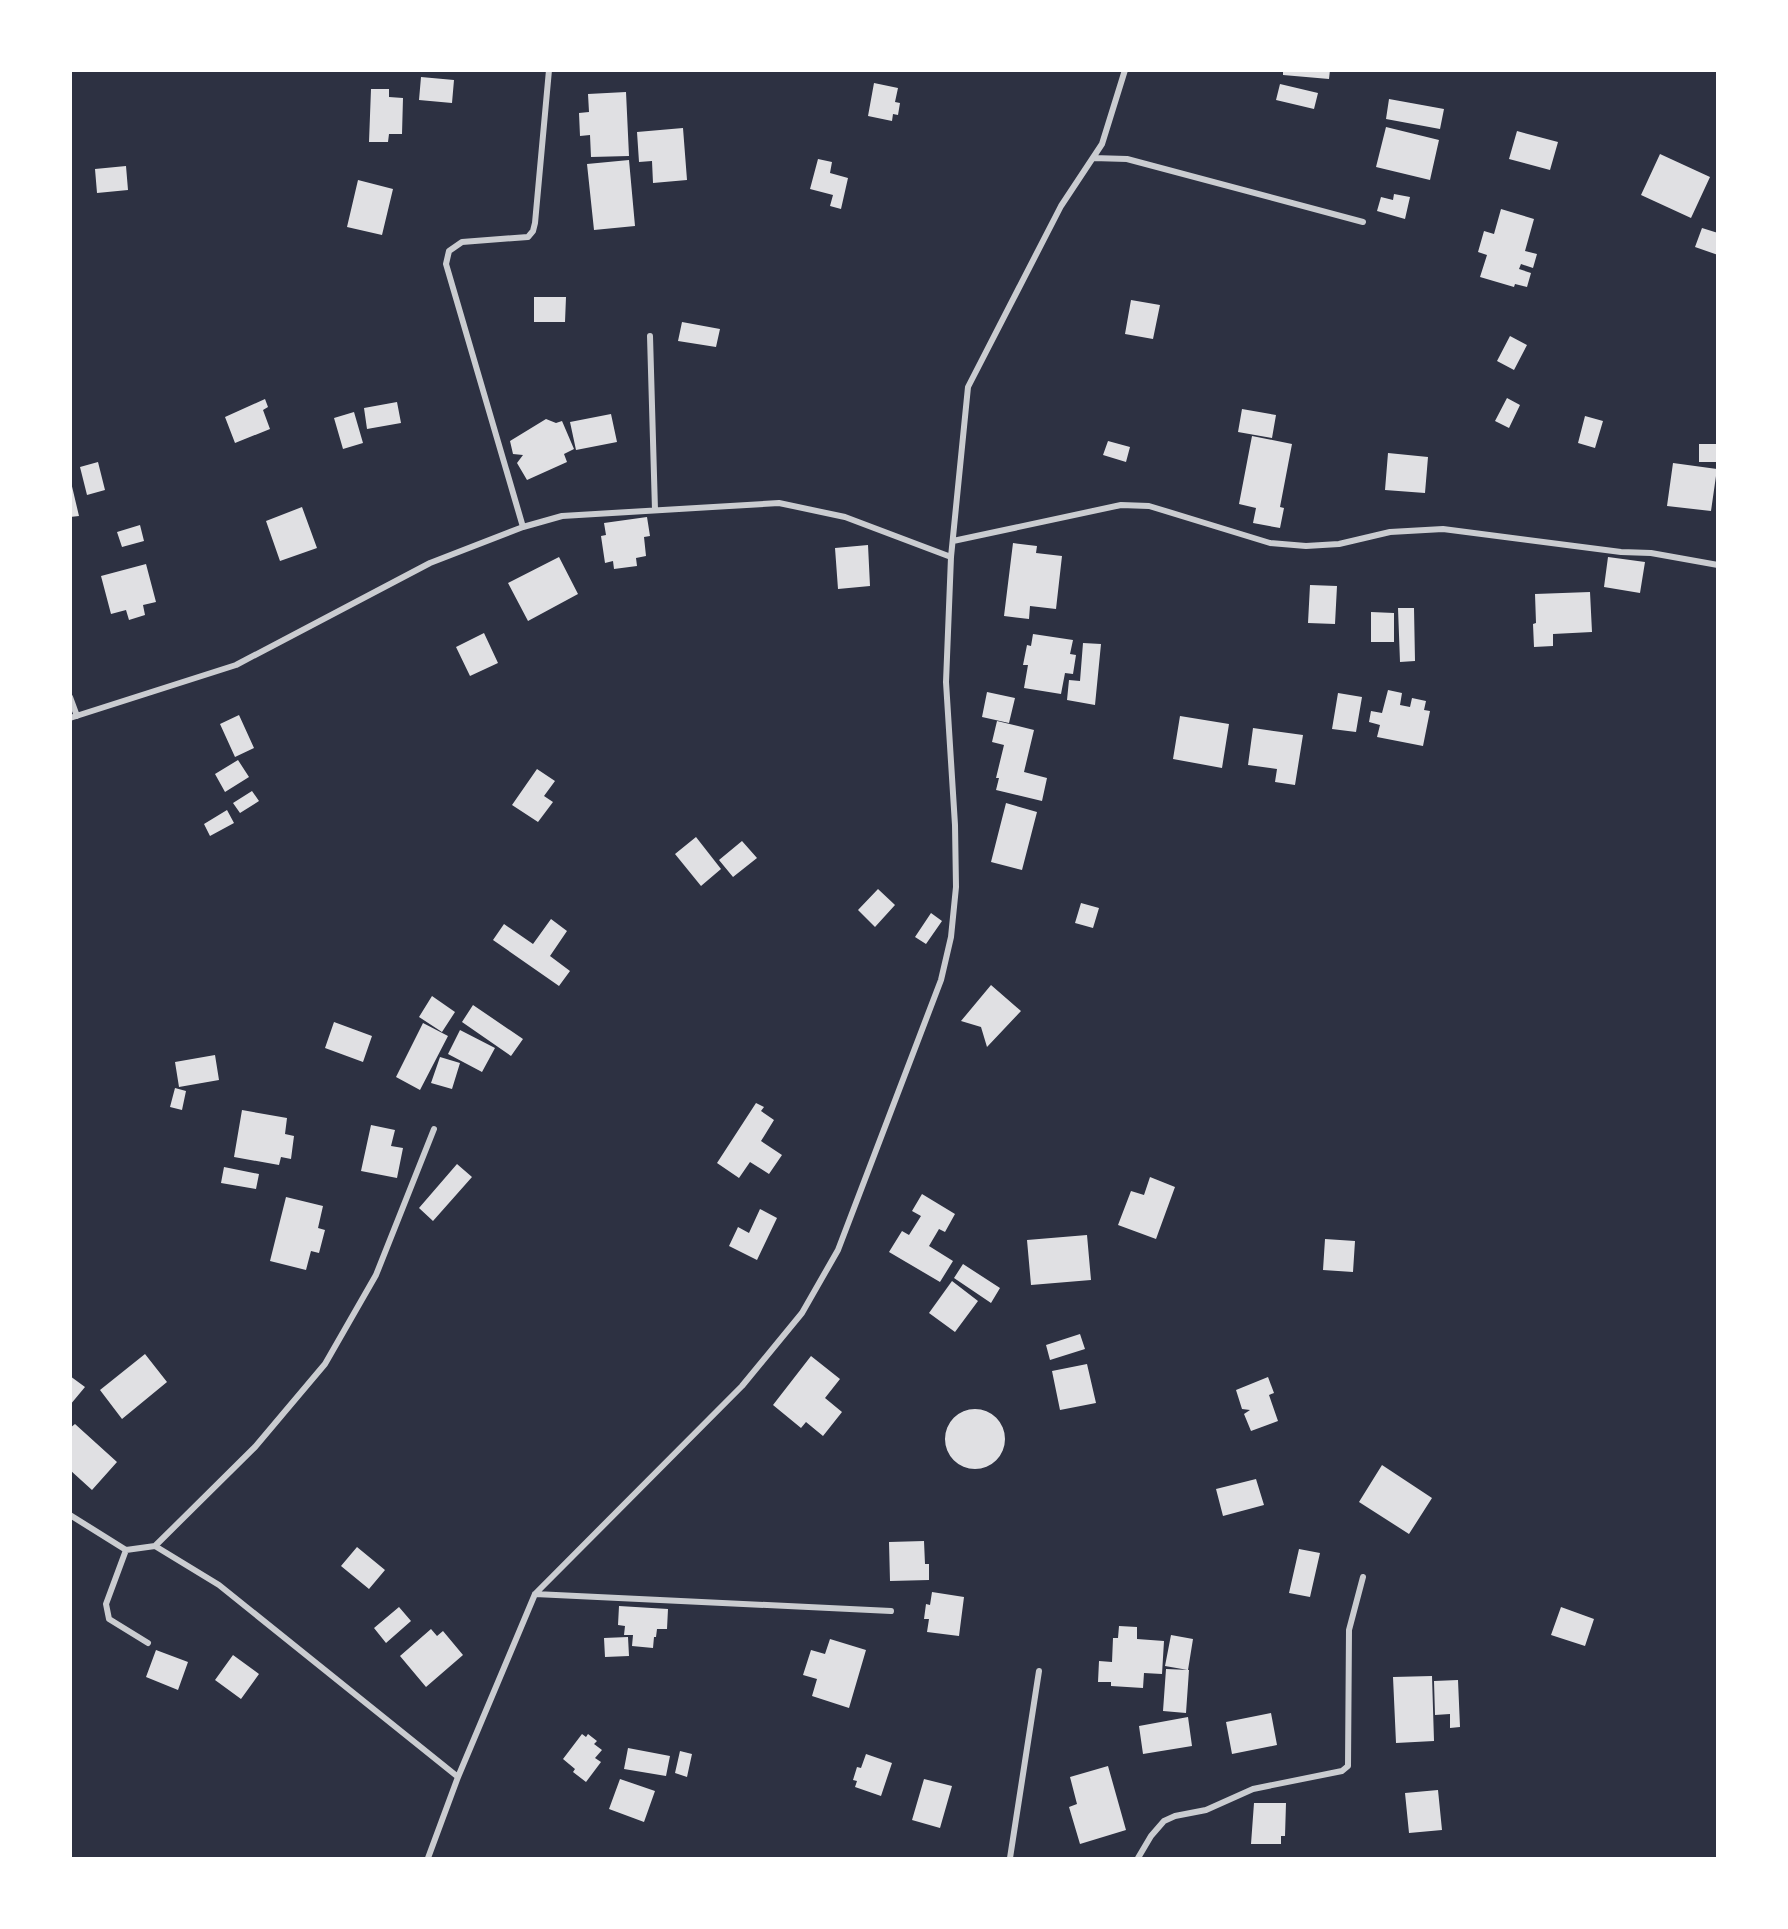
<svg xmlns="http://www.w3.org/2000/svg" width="1788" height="1929" viewBox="0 0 1788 1929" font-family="Barlow,sans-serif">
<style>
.building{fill:#e0e0e3}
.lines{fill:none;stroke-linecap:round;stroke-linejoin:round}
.minor{stroke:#caccd0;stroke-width:6}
</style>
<rect width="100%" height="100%" fill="#2d3142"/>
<!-- building -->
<path class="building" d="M1283,70h47l-1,9 -46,-4z
M421,77l33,3 -2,23 -33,-3z
M874,83l24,5 -3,14 5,1 -2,12 -5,-1 -1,7 -24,-5z
M1280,84l38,9 -4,16 -38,-9z
M371,89h18v8l14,1 -1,36h-13l-1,8h-19z
M626,92l3,64 -38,1 -1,-22 -10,1 -1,-23 10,-1 -1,-18z
M1389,99l55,10 -4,20 -54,-10z
M1386,127l53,13 -9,40 -54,-13z
M683,128l4,52 -34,3 -1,-22 -13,1 -2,-30z
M1517,131l41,11 -8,28 -41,-11z
M1660,154l50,23 -19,41 -50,-23z
M818,159l14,3 -2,11 18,5 -7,31 -11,-3 3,-11 -23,-6z
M629,160l6,66 -41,4 -7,-66z
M126,166l2,24 -31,3 -2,-24z
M358,180l35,9 -11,46 -35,-8z
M1394,194l16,3 -5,22 -28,-8 4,-14 12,3z
M1501,209l33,10 -9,32 12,3 -4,14 -12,-4 -2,5 12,4 -4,14 -12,-3 -1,3 -34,-10 7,-22 -9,-3 6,-21 10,3z
M1702,228l16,5v22l-23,-8z
M534,297h32l-1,25h-31z
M1131,300l29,5 -7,34 -28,-5z
M682,322l38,7 -4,18 -38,-6z
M1510,336l17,9 -13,25 -17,-9z
M1507,398l13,7 -11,23 -14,-7z
M265,399l3,8 -5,3 7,19 -35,14 -10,-26z
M397,402l4,21 -34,6 -3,-21z
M1242,409l34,6 -4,23 -34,-6z
M354,412l9,31 -20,6 -9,-31z
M611,414l6,28 -41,8 -6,-28z
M1585,416l18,5 -8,27 -17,-5z
M546,419l10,4 6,-2 12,28 -10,5 3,8 -40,18 -10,-17 6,-8 -10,-1 -3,-13z
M1252,436l40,8 -12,63 4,1 -4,20 -27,-5 3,-15 -17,-4z
M1108,441l22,6 -4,15 -23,-7z
M1699,444h19v18h-19z
M1388,453l40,4 -3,36 -40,-3z
M98,462l7,28 -18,5 -7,-28z
M1673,463l44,6 -6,42 -44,-5z
M70,478l9,38 -9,1z
M302,507l15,41 -37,13 -14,-40z
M647,517l3,19 -6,1 2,19 -10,2 1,8 -23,3 -1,-8 -8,2 -4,-27 5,-1 -2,-12z
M140,525l4,16 -22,6 -5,-15z
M1013,543l24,3 -1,7 26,3 -6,53 -26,-3 -1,13 -25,-3z
M868,545l2,41 -32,3 -3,-41z
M559,557l19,37 -50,27 -20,-38z
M1608,557l37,5 -5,31 -36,-6z
M146,564l10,38 -13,3 2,10 -16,5 -3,-10 -15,4 -10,-38z
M1310,585l27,1 -2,38 -27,-1z
M1590,592l2,40 -39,2v12l-19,1 -1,-23 3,-1 -1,-29z
M1398,608h16l1,53 -15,1z
M1371,612l23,1v29h-23z
M484,633l14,30 -28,13 -14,-29z
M1033,634l40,6 -3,14 6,1 -3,19 -8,-1 -4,21 -37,-6 4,-23h-5l4,-20 4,1z
M1083,643l18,1 -6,61 -28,-5 2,-20 11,1z
M1388,690l14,3 -2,12 10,2 2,-9 14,3 -2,9 6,1 -7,35 -46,-9 3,-12 -11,-3 2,-11 11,2z
M987,692l28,6 -6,25 -27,-6z
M1338,693l24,4 -6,35 -24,-3z
M239,715l15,33 -19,9 -15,-33z
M1180,716l49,8 -7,44 -49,-9z
M997,721l37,9 -10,42 23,6 -5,23 -46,-11 3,-12h-3l8,-33 -12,-3z
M1253,728l50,7 -8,50 -20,-3 2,-13 -29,-4z
M238,760l11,17 -24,15 -10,-18z
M537,769l18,12 -11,15 9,6 -15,20 -26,-17z
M252,791l7,10 -19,12 -7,-10z
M1006,803l31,9 -15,58 -31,-8z
M227,810l7,13 -24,13 -6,-12z
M696,837l25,32 -20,17 -26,-32z
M742,841l15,17 -24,19 -14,-17z
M878,889l17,16 -20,22 -17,-17z
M1081,903l18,5 -6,20 -18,-5z
M931,913l11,8 -16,23 -11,-7z
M551,919l16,12 -17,25 20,15 -11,15 -66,-46 11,-16 29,20z
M991,985l30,26 -34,36 -6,-20 -20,-6z
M432,996l23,16 -13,20 -23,-15z
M473,1005l50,34 -12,17 -49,-34z
M334,1022l38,14 -9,26 -38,-14z
M423,1023l25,13 -28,54 -24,-13z
M460,1030l35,18 -13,24 -34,-18z
M215,1055l4,25 -40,7 -4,-25z
M440,1057l20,6 -8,26 -21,-6z
M175,1088l11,3 -4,19 -12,-3z
M756,1103l8,4 -3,4 13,9 -13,21 21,14 -13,19 -19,-12 -11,16 -22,-15z
M242,1110l45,8 -2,16 9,2 -3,23 -10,-2 -2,8 -45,-8z
M371,1125l24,5 -4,16 12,2 -6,30 -36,-7z
M457,1164l15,13 -39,44 -14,-13z
M224,1167l35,7 -3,15 -35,-6z
M1150,1177l25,10 -19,52 -38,-14 13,-34 13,4z
M922,1194l33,20 -10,18 -6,-3 -10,17 24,15 -13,21 -51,-30 13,-21 7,4 12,-19 -9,-5z
M286,1197l37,9 -5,22 7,2 -6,23 -8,-2 -5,19 -36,-9z
M760,1209l17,9 -20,42 -28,-14 9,-19 11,6z
M1087,1235l4,45 -60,5 -4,-45z
M1325,1239l30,2 -2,31 -30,-2z
M963,1264l37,24 -9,15 -37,-25z
M952,1281l26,20 -23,31 -26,-19z
M1080,1334l5,15 -35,11 -4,-15z
M145,1354l22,28 -45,37 -22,-29z
M811,1356l29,23 -15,19 17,14 -19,24 -17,-14 -5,6 -28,-23z
M1087,1364l9,39 -36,7 -8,-39z
M70,1376l15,11 -15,18z
M1268,1377l6,16 -5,2 9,26 -27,10 -7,-17 6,-4 -8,-1 -6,-19z
M945 1439a30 30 0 1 1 60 0a30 30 0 1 1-60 0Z
M75,1424l42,38 -25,28 -22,-20v-42z
M1382,1465l50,33 -23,36 -50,-32z
M1256,1479l8,26 -41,11 -7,-27z
M924,1541l1,23h4v16l-39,1 -1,-39z
M357,1547l28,23 -16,19 -28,-23z
M1299,1549l21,4 -10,44 -21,-4z
M932,1592l32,5 -5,39 -32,-4 2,-13h-5l2,-15 4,1z
M619,1606l49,3 -1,20h-10l-1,8h-2l-1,11 -21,-2 1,-11h-9l1,-9 -7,-1z
M399,1607l12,14 -25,22 -12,-15z
M1561,1607l33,12 -9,27 -34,-11z
M1119,1626l18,1v12l27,2 -2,33 -18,-1 -1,15 -32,-2v-4h-13l1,-21 13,1 1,-24h5z
M431,1629l6,7 6,-5 20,24 -37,32 -26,-31z
M1171,1635l22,4 -5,31 -23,-4z
M628,1637l1,19 -24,1 -1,-19z
M830,1639l36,11 -17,58 -37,-12 5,-17 -14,-4 8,-25 14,4z
M156,1650l32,12 -10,28 -32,-13z
M233,1655l26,19 -18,25 -26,-19z
M1166,1669l23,1 -3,43 -23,-2z
M1432,1676l2,65 -38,2 -3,-66z
M1458,1680l2,47 -10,1v-14l-15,1 -1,-34z
M1271,1713l6,32 -45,9 -6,-32z
M1188,1717l4,29 -49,8 -4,-28z
M582,1734l4,3 2,-3 9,7 -3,3 8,6 -7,8 6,4 -15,20 -13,-10 2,-3 -12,-10z
M628,1748l42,8 -4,20 -42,-7z
M680,1751l12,3 -5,23 -12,-4z
M866,1754l26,9 -11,33 -26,-9 2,-6 -4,-1 4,-13 4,1z
M1108,1766l18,64 -46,14 -11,-37 8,-3 -7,-27z
M620,1779l35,12 -11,31 -35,-13z
M924,1779l28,7 -12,42 -28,-8z
M1438,1790l4,40 -33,3 -4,-40z
M1254,1803h32l-1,33h-4v8h-30z"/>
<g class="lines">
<!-- minor -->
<path class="minor" d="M1093,158l34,1 236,63
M650,336l5,174
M523,527l-77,-263 3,-13 13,-9 66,-5 5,-6 2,-8 14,-153
M953,541l168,-36 28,1 121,37 36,3 33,-2 51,-12 53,-3 178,23 30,1 67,12
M70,697l7,19
M70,718l166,-53 194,-102 93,-36 39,-11 217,-13 66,14 106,40
M70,1515l56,35 29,-4 64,39 239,192
M155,1546l100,-99 70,-83 51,-89 58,-146
M126,1550l-20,54 3,15 39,24
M535,1594l356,17
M428,1858l30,-81 77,-183 207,-208 60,-73 36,-63 103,-270 10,-43 5,-50 -1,-62 -9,-143 5,-125 17,-170 93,-181 41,-62 23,-74
M1010,1858l29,-187
M1138,1858l13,-22 13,-15 11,-5 31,-6 47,-21 89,-18 6,-5 1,-136 14,-53"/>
</g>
<!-- border -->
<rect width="1788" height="1929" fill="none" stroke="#ffffff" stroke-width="144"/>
</svg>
